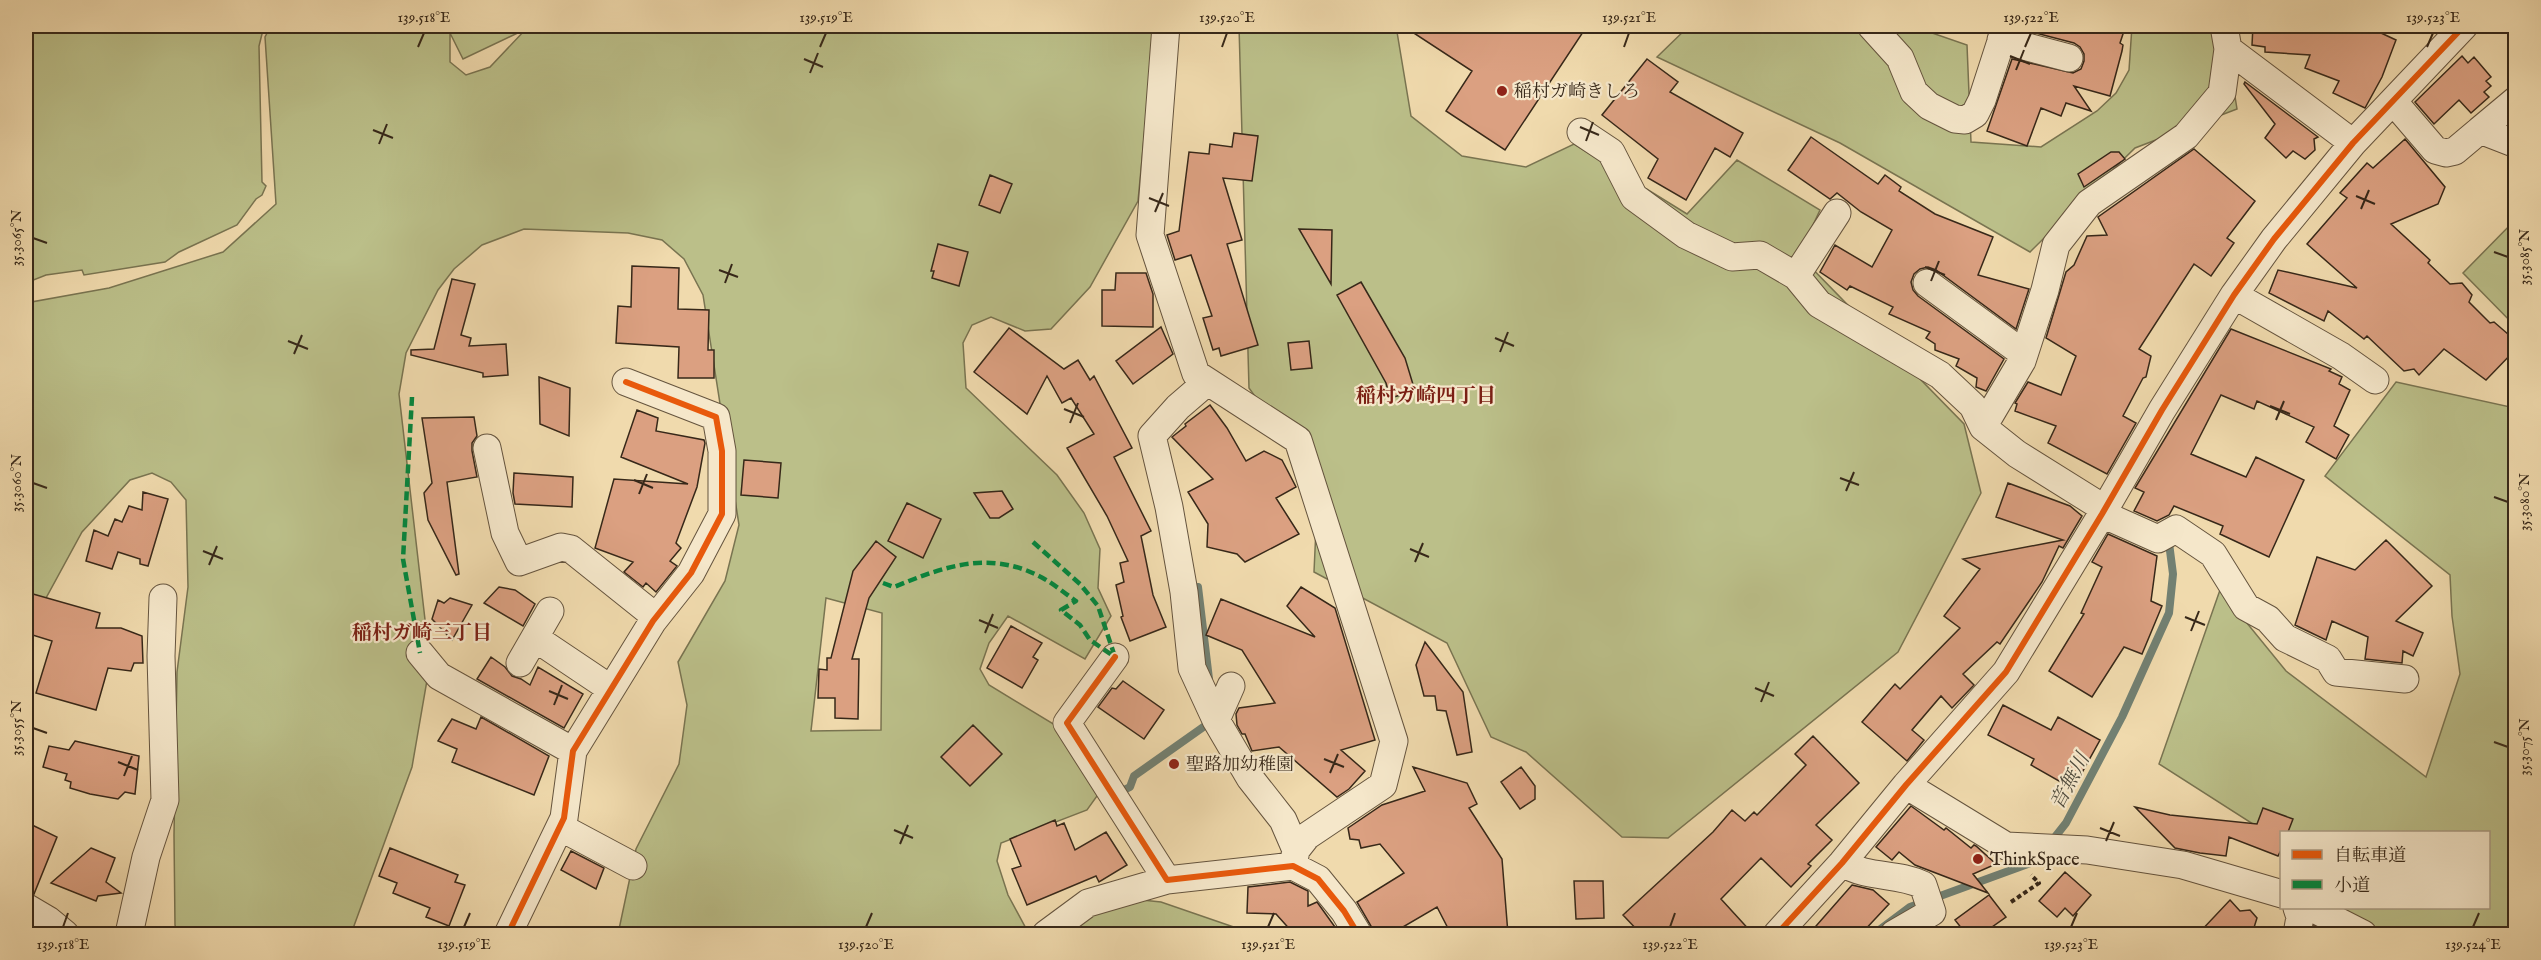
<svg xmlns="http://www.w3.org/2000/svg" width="2541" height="960" viewBox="0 0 2541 960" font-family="'IM FELL English','Noto Serif JP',serif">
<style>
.green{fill:#bbbf89;stroke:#797451;stroke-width:1.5;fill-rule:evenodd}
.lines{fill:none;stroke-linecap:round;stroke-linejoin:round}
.stream{stroke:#728072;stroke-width:8}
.building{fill:#dba081;stroke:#372819;stroke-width:1.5}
.minor-casing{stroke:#65543e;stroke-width:29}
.path{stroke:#372819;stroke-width:4;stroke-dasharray:4.5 3;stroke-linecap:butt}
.minor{stroke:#f5e7ca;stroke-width:27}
.quiet{stroke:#00873e;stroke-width:4.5;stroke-dasharray:9 4.5;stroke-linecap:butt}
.cycleway-casing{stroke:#f5e7ca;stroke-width:10}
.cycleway{stroke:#e8590c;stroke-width:6}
.ticks{fill:none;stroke:#372819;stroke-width:2}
.poi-dot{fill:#8f2418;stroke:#f5e7ca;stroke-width:2}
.labels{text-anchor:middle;stroke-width:4.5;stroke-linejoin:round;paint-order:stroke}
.poi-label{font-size:18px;fill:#372819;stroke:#f5e7ca;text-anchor:start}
.neighbourhood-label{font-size:20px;font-weight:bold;fill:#7a1f14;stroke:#f5e7ca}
.water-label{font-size:20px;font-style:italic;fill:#504c3e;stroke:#f5e7ca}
.neatline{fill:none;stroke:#372819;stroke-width:2}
.ticks-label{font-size:15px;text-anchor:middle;fill:#372819}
</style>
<rect width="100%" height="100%" fill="#f0daad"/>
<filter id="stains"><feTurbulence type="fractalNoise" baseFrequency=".00333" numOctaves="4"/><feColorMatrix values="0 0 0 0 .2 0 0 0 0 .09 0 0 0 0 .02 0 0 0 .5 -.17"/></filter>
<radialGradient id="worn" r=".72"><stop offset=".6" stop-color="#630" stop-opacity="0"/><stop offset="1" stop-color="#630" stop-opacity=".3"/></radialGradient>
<!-- green -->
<path class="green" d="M26,26h238l-5,20 3,136 4,4 -4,9 -6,4 -19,26 -58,27 -14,10 -81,13 -2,-5 -36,5 -20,8z
M271,26h887l-10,70 -10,105 -48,86 -39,42 -26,2 -34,-14 -19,8 -9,18 3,45 91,87 27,38 16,36 -2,39 13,28 -26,43 -77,-43 -19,27 -9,26 9,16 81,49 32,55 -15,21 -86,33 -4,18 11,34 21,39h-411l18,-85 43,-85 8,-59 -9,-43 47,-81 14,-56 -36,-230 -19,-36 -22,-19 -34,-7 -104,-4 -42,16 -28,24 -16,21 -32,63 -7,41 31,269 -18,104 -61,167h-173l-3,-9 -1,-90 3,-163 11,-85 -2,-87 -15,-18 -19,-9 -22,7 -48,52 -49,90 -7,76v-395l83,-15 114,-36 53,-48 -11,-167zM526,29l-36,38 -24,8 -16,-13v-29l13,26zM826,598l56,15 -1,117 -70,1z
M1239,26h157l15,90 51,40 64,11 48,-23 113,70 50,-54 83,50 -21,45 165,169 17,69 -83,159 -230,186 -46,-1 -96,-85 -35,-15 -44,-94 -133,-71 4,-87 -69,-97z
M1689,26h223l55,19 4,97 70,5 56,-36 19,-18 13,-23 3,-44h89l5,15 11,68 -102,39 -105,104 -190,-109 -183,-86z
M2515,220v106l-52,-53z
M2396,382l119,26v526h-178l-11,-26h162v-76h-206l-1,10 -122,-78 61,-174 66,81 140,106 34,-103 -8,-58 -2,-41 -125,-99z
M1095,895l66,7 93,32h-224z"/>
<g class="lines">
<!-- stream -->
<path class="stream" d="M1198,587l11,92
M1120,792l10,-5 4,-11 75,-53 2,-4
M2051,842l15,-19 56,-106 47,-104 4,-39 -4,-31
M1874,934l36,-27 126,-46 6,-9"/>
</g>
<!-- building -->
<path class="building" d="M1403,26h184l-82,124 -59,-39 26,-40z
M2026,26h80l18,5 -4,12 3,2 -1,6 -12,45 -36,-10 17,25 -25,-8 -5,13 -20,-8 -14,38 -40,-15 25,-72 61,14 8,-4 3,-8v-7l-4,-7 -6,-4 -50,-13z
M2253,26h113l30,14 -14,37 -17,31 -32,-15 6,-12 -34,-13 5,-13 -45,-3v-5l-13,-2z
M2462,56l6,7 6,-6 17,20 -5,4 5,5 -7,6 5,5 -18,16 -12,-13 -25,24 -19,-22z
M1647,59l31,23 -8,10 73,41 -13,24 -15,-9 -29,52 -38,-22 10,-19 -56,-44z
M2245,82l73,55 -4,2 1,11 -10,9 -12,-8 -7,7 -21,-20 10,-14 -31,-40z
M1234,133l24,3 -6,45 -29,-3 19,62 -15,4 31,101 -37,11 -2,-8 -6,2 -10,-32 9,-2 -21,-61 -16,5 -8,-25 12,-4 10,-79 20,2 1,-10 22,3z
M1811,137l67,47 7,-9 16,12 -2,4 36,23 58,23 -15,38 51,14 -13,40 -80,-59 -8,-3 -8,2 -6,5 -3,8 2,8 5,6 86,63 -18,32 -10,-4 1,-9 -21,-12 3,-7 -24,-9v-6l-9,-6 4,-6 -41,-18 4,-7 -43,-21 -3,4 -27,-18 15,-27 37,22 20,-37 -31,-18 -24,-19 -7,6 -42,-29z
M2405,139l40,48 -7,17 -47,20 39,36 -2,3 22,21 12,-1 10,12 -3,7 21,21 4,-1 22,19v8l-30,31 -42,-31 -25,26 -5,-6 -10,2 -37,-35 -3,3 -36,-28 -4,10 -55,-28 9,-23 79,18 -50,-44 40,-46 -7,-5 27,-30 6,5z
M2194,149l61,52 -28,37 7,5 -23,33 -17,-12 -55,85 12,7 -5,21 -3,1 -20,38 13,7 -29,51 -59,-31 8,-17 -41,-15 2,-7 -2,-1 13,-21 33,13 15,-39 -30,-18 20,-66 8,-7 13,-29 20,-1 -9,-18z
M2111,152h8l6,7 -41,28 -6,-13z
M990,175l22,9 -12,29 -21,-8z
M1299,229l33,1 -1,54z
M938,244l30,8 -9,34 -27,-8 2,-7h-3z
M632,266l47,2 -1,41 31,1 -1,40h6v28h-36l1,-31 -63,-4 2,-37 13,1z
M1116,273h30l7,21v33l-51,-1v-36h13z
M452,279l23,5 -14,51 10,3 -2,8 37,-2 2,31 -25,2v-4l-72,-18v-5l23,-1z
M1361,282l44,76 10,33 -25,7 -4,-15 -49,-88z
M1161,327l12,27 -40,30 -17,-23z
M1009,328l55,41 14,-9 12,20 4,-4 38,72 -18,9 37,74 -10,5 12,59 13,32 -36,14 -9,-24 2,-1 -7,-31 8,-3 -4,-19 8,-2 -21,-45 -40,-68 27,-14 -23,-36 -9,5 -15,-27 -20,38 -53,-42z
M2231,329l100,40 -2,2 13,6 -3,7 11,6 -16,36 15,9 -13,24 -30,-17 8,-15 -57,-26 -3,8 -33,-14 -30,59 55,23 10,-20 48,23 -35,77 -49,-23 3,-8 -49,-20 -5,9 -12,6 -23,-10 10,-19 -9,-4z
M1309,341l3,27 -21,2 -3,-27z
M539,377l31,11 -1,48 -29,-12z
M1210,405l17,23 19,33 18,-10 18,9 14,27 -20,11 23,36 -54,28 -8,-8 -30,-7 1,-23 -20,-32 25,-13 -41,-42 14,-11 -1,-2z
M637,410l21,8 -2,13 48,9 1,3 -8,44 -21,56 5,5 -11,13 7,5 -21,26 -10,-9 -3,4 -19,-15 9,-10 -38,-14 19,-69 74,5 -67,-27z
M474,417l3,19 -5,7v8l5,26 -30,5 12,92 -3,1 -28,-55 -4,-27 8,-10 -10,-65z
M744,460l37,3 -3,35 -37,-3z
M514,473l59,4 -1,30 -57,-3 -2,-11z
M2008,483l62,23 12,10 -19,32 -4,-2 -17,36 -42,62 -3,-2 -34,32 11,11 -22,23 -11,-12 -29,34 12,10 -17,21 -45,-39 33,-38 5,5 60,-61 -16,-12 36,-47 -17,-10 100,-19 -67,-23z
M1002,491l11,18 -14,9h-9l-16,-25z
M143,492l25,7 -20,67 -8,-2v-5l-22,-7 -6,17 -26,-8 8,-31 14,6 7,-17 7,3 7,-16 13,4z
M907,503l34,16 -18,39 -35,-17z
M2108,534l49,22 -6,45 11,5 -20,48 -18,-7 -32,50 -43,-26 35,-57 -3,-1 21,-46 -10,-5z
M2386,540l46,46 -36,35 27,12 -10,23 -10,-5 -1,12 -37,-4 3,-22 -36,-16 -6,19 -31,-15 22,-68 38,13z
M876,541l20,16 -27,41 -17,61h7l-1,60 -23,-1v-20h-17l1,-29 8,1v-12h4l22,-87z
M499,587l16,3 20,14 -12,22 -39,-23z
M1301,587l34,21 40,132 -34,10 24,21 -16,18 -12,8 -58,-50 -27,4 -7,-17h-3l-5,-9 -1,-11 3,-6 36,-5 -33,-53 -36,-15 15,-36 94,38 -28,-31z
M26,592l74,21 -4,15h25l21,8 1,27h-9l-3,8 -23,-3 -12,42 -60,-17 16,-52 -26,-8z
M450,598l22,7 -20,35 -20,-21 6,-19 6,3z
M1011,626l31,17 -9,14 5,3 -16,28 -35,-20z
M1425,642l38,50 9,60 -15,3 -11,-44 -9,-1 -2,-14h-11l-8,-31z
M491,657l14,10 7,9 9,3 9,6 8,-18 45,27 -19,34 -87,-49z
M1123,681l41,29 -20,29 -46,-32 14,-19 4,1z
M2003,705l48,25 7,-13 42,23 -27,49 -42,-24 3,-6 -46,-24z
M481,717l68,39 -15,39 -82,-33 5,-13 -19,-8 14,-22 24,10z
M973,725l29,29 -32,32 -29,-29z
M1813,736l46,47 -43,42 16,15 -24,24 3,2 -20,21 -30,-29 -40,41 32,35h-112l-18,-19 90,-83 19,-22 13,11 9,-9 3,3 49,-50 -11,-11z
M75,741l64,15 -4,38 -10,-2 -7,7 -28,-5 -20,-6 1,-6 -6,-2 2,-6 -24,-7 6,-21 20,4z
M1413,767l54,16 10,21 -8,4 33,51 6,75h-57l-14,-27 -46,27h-17l-3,-8 -14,-24 47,-29 -24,-29 -19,4 -2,-8 -9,-1 -2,-11 34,-23 43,-14z
M1521,767l14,19v13l-15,10 -19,-27z
M1911,806l33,24 2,-2 25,20 3,-3 2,1 20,18 -23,10 15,19 -73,-28 -16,-13 -7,8 -16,-13z
M2135,807l35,8 87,9 6,-16 30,11 -5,13h-6v16l-4,8 -49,-19 -3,19 -26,-3 -25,-5z
M1055,820l2,6 7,-3 11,27 31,-18 21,33 -28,17 -3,-6 -69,29 -15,-36 9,-3 -11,-27z
M26,822l31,15 -23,57 -8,-3z
M91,848l24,10 -9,24 15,11 -23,3 -2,5 -45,-18z
M390,848l68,27 -3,7 10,3 -16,41 -23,-9 4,-9 -37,-15 4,-10 -18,-7z
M571,851l33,17 -8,21 -35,-19z
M2065,872l26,23 -18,21 -8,-8 -8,9 -18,-16z
M1574,881h29l1,37 -28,1z
M1290,882l18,9v15l9,-4 23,32h-46l-18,-20 -29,-1 1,-26z
M1852,885l21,5 16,14 -28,30h-52z
M1989,895l17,22 -24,17h-16l-11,-14z
M2230,900l10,11 10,-1 7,8 -5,16h-54z"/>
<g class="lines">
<!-- minor casing -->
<g class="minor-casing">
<path id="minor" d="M1166,26l-16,209 46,139 102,66 96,301 -11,44 -76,51 -11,14 -3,16
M1871,26l29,32 14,34 15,14 26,13 10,1 10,-6 7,-14 24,-74
M2001,40l68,18
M2228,49l125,94
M2393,101l42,49 11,3 9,-2 25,-21 36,14
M2480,130l36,-30
M1581,132l30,20 23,45 52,38 46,22 28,-2 36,21 23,28 121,71 33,31 10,21 34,27 88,55
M1796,276l41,-63
M1927,283l97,71
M2234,295l107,61 34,24
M1207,382l-29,25 -26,29 17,71 15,85 8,76 24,52 34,58 33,42 13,30
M1983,427l39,-66 23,-71 11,-45 33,-42 97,-67 36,-43 6,-44 -4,-23
M487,448l18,85 14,29 42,-15 10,2 85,68
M2102,514l56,25 18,-10 37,25 33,53 22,12 17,19 43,21 8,13 69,7
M535,638l76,51
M420,653l19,23 134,75
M1115,657l-48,66 100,157
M520,663l30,-52
M1216,720l15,-34
M1906,785l100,61 81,4 96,15 99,29
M560,827l73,39
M1842,863c27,16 54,9 81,22l9,27 -38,22
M26,907l22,13 17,14
M2297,908l3,9 -3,17
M2312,908l51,26
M129,934l17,-77 19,-57 -4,-144 2,-58
M508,934l56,-116 9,-67 80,-130 38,-48 31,-59v-63l-6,-34 -90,-35
M1046,934l42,-31 79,-23 126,-14 25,13 26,32 14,23
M1777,934l65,-71 64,-78 100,-113 96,-158 60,-104 72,-115 40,-56 79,-96 111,-117"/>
</g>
<!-- path -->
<path class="path" d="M2011,902l28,-19 -8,-8"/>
<!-- minor -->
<use href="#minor" class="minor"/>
<!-- quiet -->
<path class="quiet" d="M412,397l-9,162 17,94
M1033,542l47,42 18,22 17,51
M883,583l11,4c47,-19 92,-37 143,-12 13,6 26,17 39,26l-15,9 19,15 10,15 25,17"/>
<!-- cycleway casing -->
<g class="cycleway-casing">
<path id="cycleway" d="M1115,657l-48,66 100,157 126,-14 25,13 26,32 14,23
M508,934l56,-116 9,-67 80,-130 38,-48 31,-59v-63l-6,-34 -90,-35
M1777,934l65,-71 64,-78 100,-113 96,-158 60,-104 72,-115 40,-56 79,-96 111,-117"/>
</g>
<!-- cycleway -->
<use href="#cycleway" class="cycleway"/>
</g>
<!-- ticks -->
<path class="ticks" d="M418,47l6,-14M820,47l6,-14M1222,47l5,-14M1624,47l5,-14M2025,47l6,-14M2427,47l6,-14M2010,56l20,8M804,59l19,8M2016,70l8,-20M810,73l8,-20M1580,127l19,8M373,130l20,8M1586,141l7,-19M379,144l8,-20M2356,196l19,8M1149,198l20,8M2361,209l8,-19M1155,212l8,-19M33,238l14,5M2494,252l14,5M1925,267l20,8M719,270l19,7M1931,281l8,-20M725,283l7,-19M1495,338l19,8M288,341l20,8M1500,352l8,-20M294,354l8,-19M2270,406l20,8M1064,409l20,8M2276,420l8,-19M1070,423l8,-20M1840,478l19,7M634,480l19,8M33,483l14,5M1846,491l8,-19M639,494l8,-20M2494,497l14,5M1410,549l19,8M203,551l20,8M1415,562l8,-19M209,565l8,-19M2185,617l20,8M979,620l19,8M2191,631l8,-20M985,633l8,-19M1755,688l19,8M549,691l19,8M1761,702l8,-20M554,705l8,-20M33,728l14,5M2494,742l14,5M1324,759l20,8M118,762l20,8M1330,773l8,-19M124,776l8,-20M2100,828l20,8M894,830l19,8M2106,841l8,-19M900,844l8,-19M63,927l5,-14M464,927l6,-14M866,927l6,-14M1268,927l6,-14M1670,927l5,-14M2071,927l6,-14M2473,927l6,-14"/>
<!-- markers -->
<g class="poi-dot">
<circle cx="1502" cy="91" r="6"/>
<circle cx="1174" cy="764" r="6"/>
<circle cx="1978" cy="859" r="6"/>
</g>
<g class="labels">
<!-- poi labels -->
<g class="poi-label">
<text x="1514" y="97">稲村ガ崎きしろ</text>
<text x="1186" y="770">聖路加幼稚園</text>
<text x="1990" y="865">ThinkSpace</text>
</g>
<!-- neighbourhood labels -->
<g class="neighbourhood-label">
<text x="1426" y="402">稲村ガ崎四丁目</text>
<text x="422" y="639">稲村ガ崎三丁目</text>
</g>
<!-- water labels -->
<g class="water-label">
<text transform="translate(2069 781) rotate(-62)" y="7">音無川</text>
</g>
</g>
<!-- margin -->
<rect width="2541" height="960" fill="none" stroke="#f0daad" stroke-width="66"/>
<!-- legend -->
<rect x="2280" y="831" width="210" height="78" fill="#f5e7ca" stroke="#a99b83" stroke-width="1.5"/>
<rect x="2292" y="850" width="30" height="9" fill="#e8590c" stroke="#a99b83" stroke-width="1.5"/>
<text x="2334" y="861" font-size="18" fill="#372819">自転車道</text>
<rect x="2292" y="880" width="30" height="9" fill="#00873e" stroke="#a99b83" stroke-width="1.5"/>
<text x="2334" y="891" font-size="18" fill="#372819">小道</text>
<rect x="33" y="33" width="2475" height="894" class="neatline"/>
<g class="ticks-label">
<text x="424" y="22">139.518°E</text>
<text x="826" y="22">139.519°E</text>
<text x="1227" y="22">139.520°E</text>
<text x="1629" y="22">139.521°E</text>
<text x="2031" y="22">139.522°E</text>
<text x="2433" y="22">139.523°E</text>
<text transform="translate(16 238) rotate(-90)" y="5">35.3065°N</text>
<text transform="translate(2524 257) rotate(-90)" y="5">35.3085°N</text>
<text transform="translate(16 483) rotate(-90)" y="5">35.3060°N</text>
<text transform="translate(2524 502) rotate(-90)" y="5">35.3080°N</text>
<text transform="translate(16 728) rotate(-90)" y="5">35.3055°N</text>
<text transform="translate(2524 747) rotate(-90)" y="5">35.3075°N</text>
<text x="63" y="949">139.518°E</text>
<text x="464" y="949">139.519°E</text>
<text x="866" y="949">139.520°E</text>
<text x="1268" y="949">139.521°E</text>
<text x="1670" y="949">139.522°E</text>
<text x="2071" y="949">139.523°E</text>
<text x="2473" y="949">139.524°E</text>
</g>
<rect width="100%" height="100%" filter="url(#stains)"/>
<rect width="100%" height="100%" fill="url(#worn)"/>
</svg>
